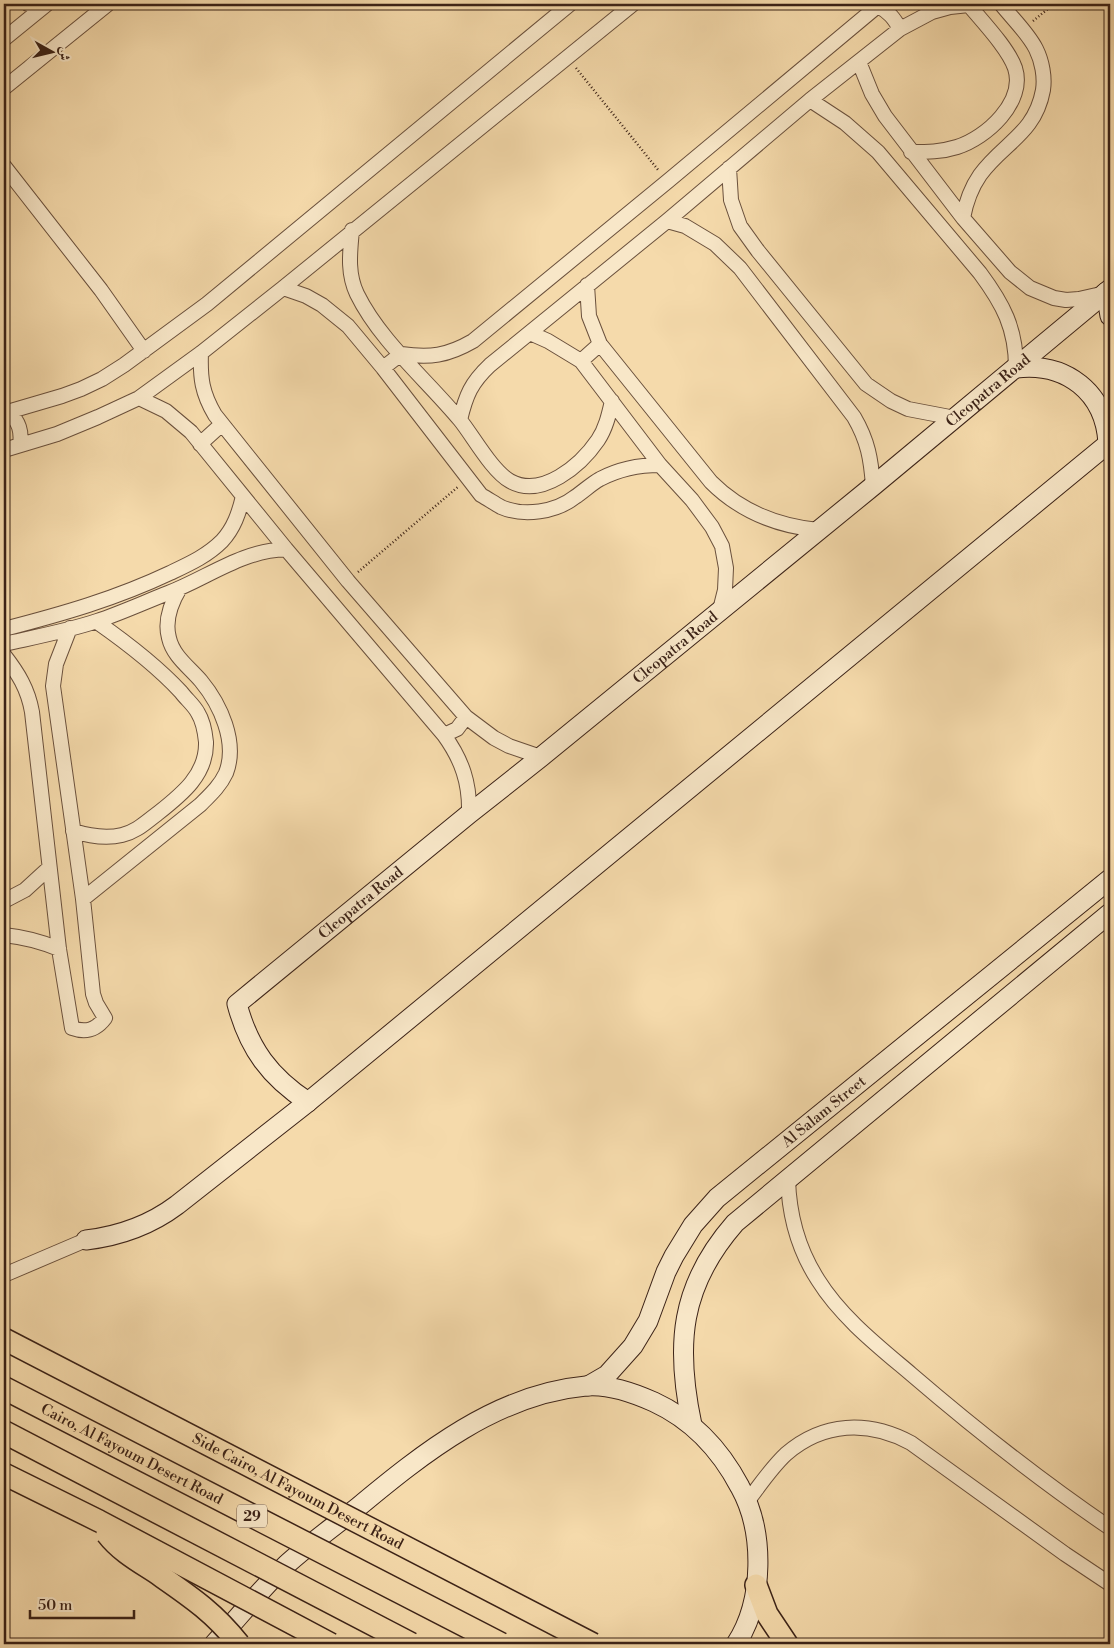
<svg xmlns="http://www.w3.org/2000/svg" width="1114" height="1648" viewBox="0 0 1114 1648" font-family="'Libre Bodoni',Amiri,serif">
<style>
.lines{fill:none;stroke-linecap:round;stroke-linejoin:round}
.minor-casing{stroke:#6a503c;stroke-width:16}
.secondary-casing{stroke:#3b2217;stroke-width:21}
.primary-casing{stroke:#3b2217;stroke-width:24}
.path{stroke:#3b2217;stroke-width:2.5;stroke-dasharray:1 2.5;stroke-linecap:butt}
.minor{stroke:#f8e7c8;stroke-width:14}
.secondary{stroke:#f8e7c8;stroke-width:19}
.primary{stroke:#f5daab;stroke-width:21}
.primary-bridge-casing{stroke:#3b2217;stroke-width:24;stroke-linecap:butt}
.trunk-bridge-casing{stroke:#3b2217;stroke-width:25;stroke-linecap:butt}
.primary-bridge{stroke:#f5daab;stroke-width:21}
.trunk-bridge{stroke:#f5daab;stroke-width:22}
.labels{text-anchor:middle;stroke-width:4;stroke-linejoin:round;paint-order:stroke}
.shield{fill:#f8e7c8;stroke:#745d4c;stroke-width:1}
.shield-label{font-size:14px;font-weight:bold;fill:#3b2217}
.street-label{font-size:15px;fill:#3b2217;stroke:#f8e7c8}
</style>
<rect width="100%" height="100%" fill="#f5daab"/>
<filter id="stains"><feTurbulence type="fractalNoise" baseFrequency=".004" numOctaves="4"/><feColorMatrix values="0 0 0 0 .2 0 0 0 0 .09 0 0 0 0 .02 0 0 0 .5 -.17"/></filter>
<radialGradient id="worn" r=".72"><stop offset=".6" stop-color="#630" stop-opacity="0"/><stop offset="1" stop-color="#630" stop-opacity=".3"/></radialGradient>
<g class="lines">
<!-- minor casing -->
<g class="minor-casing">
<path id="minor" d="M28,4l15,3
M878,6c11,6 16,12 22,23
M4,39l43,-35
M859,62l13,32 13,22 78,102 47,54 20,16 24,10 12,2 13,-1 22,-5
M4,88l104,-84
M810,100l35,23 33,29 102,121c23,31 36,55 36,95
M911,152c16,0 30,0 46,-5 29,-9 69,-45 58,-79 -7,-20 -33,-47 -47,-64
M4,166l97,124 43,61
M729,168l2,32 9,26 18,25 108,133 25,17 17,8 47,9
M963,218c3,-16 8,-30 17,-43 23,-32 55,-41 63,-85 2,-13 -1,-29 -7,-41 -8,-16 -24,-31 -35,-45
M667,221l18,5 30,18 25,24 114,149c14,24 17,42 19,69
M352,230c-2,22 -5,43 5,64 23,47 69,85 103,126 13,16 32,51 50,61 32,18 71,-16 88,-41 8,-12 11,-26 14,-39
M587,285l2,31 11,28 111,138c29,29 67,44 107,48
M283,288l23,8 16,9 26,21 35,42 98,127c7,4 13,8 20,12 23,10 55,5 74,-10 9,-6 16,-13 25,-18 19,-10 39,-14 60,-14
M530,333l18,8 33,20 79,104 32,35 20,27 10,19 4,22 -1,22 -5,20
M201,353c-1,25 1,40 14,62l133,166 118,136 28,21 15,8 32,11
M581,361l19,-17
M383,368l18,-14c29,4 46,2 72,-13l195,-160 212,-177
M139,398l27,13 25,21 95,117 158,186c18,25 26,48 25,79
M9,412c10,10 13,19 11,33
M4,413l58,-17 19,-7 21,-10 22,-14 83,-61 363,-300
M460,420c6,-25 11,-37 30,-55l177,-144 143,-121 90,-71 32,-17 18,-5 19,-2
M200,444l22,-20
M4,450l53,-16 41,-17 41,-19 62,-45 82,-65 350,-284
M4,629c58,-15 111,-30 166,-56 19,-9 37,-17 52,-32 12,-13 17,-28 21,-45
M4,644c31,-7 63,-13 93,-23 24,-8 48,-19 71,-28 41,-16 73,-42 118,-44
M4,655c14,18 24,34 28,57l27,237 13,79c14,5 24,2 33,-10l-9,-15 -3,-9 -10,-95 -30,-213 3,-22 14,-36
M444,735l13,-6 9,-12
M73,831c16,5 32,8 49,4 14,-3 24,-13 35,-21 24,-19 50,-39 49,-72 -1,-10 -3,-21 -8,-29 -4,-8 -12,-14 -17,-21 -25,-27 -54,-49 -84,-70
M83,899l117,-94c10,-10 20,-19 26,-32 12,-31 -6,-69 -25,-92 -12,-14 -28,-25 -32,-43 -5,-18 2,-35 11,-50
M4,901l21,-11 24,-22
M4,935c19,2 36,6 55,14
M788,1179c1,36 10,70 30,101 23,37 60,66 93,94 64,55 130,107 199,154
M4,1275l82,-35
M747,1502c13,-17 24,-34 39,-48 37,-32 82,-34 125,-11l154,111 45,30"/>
</g>
<!-- secondary casing -->
<g class="secondary-casing">
<g id="secondary">
<path d="M1106,292l4,24"/>
<path d="M1016,368c50,-6 89,24 92,75"/>
<path id="s1" d="M308,1102c-38,-25 -59,-53 -71,-98l232,-190 72,-57 332,-271 237,-197"/>
<path d="M86,1240c34,-4 63,-14 91,-35l131,-103 802,-660"/>
<path id="s2" d="M588,1386l19,-11 26,-29 15,-25 18,-49 8,-16 19,-31 24,-27 393,-319"/>
<path d="M692,1425c-17,-80 -12,-139 43,-202l375,-310"/>
<path d="M214,1644c24,-26 47,-55 72,-79 22,-20 47,-38 71,-57 66,-55 140,-114 229,-122 22,-2 48,7 68,16 39,18 66,47 86,85 25,45 24,114 -4,157"/>
</g>
</g>
<!-- primary casing -->
<g class="primary-casing">
<path id="primary" d="M756,1585l11,29 20,30"/>
</g>
<!-- path -->
<path class="path" d="M1033,21l21,-17
M576,68l83,103
M358,572l101,-86"/>
<!-- minor -->
<use href="#minor" class="minor"/>
<!-- secondary -->
<use href="#secondary" class="secondary"/>
<!-- primary -->
<use href="#primary" class="primary"/>
<!-- primary-bridge casing -->
<g class="primary-bridge-casing">
<g id="primary-bridge">
<path id="s3" d="M4,1339l589,305"/>
<path d="M4,1474l95,47 232,123"/>
<path d="M107,1534c13,17 31,27 48,38 33,23 58,39 84,72"/>
</g>
</g>
<!-- trunk-bridge casing -->
<g class="trunk-bridge-casing">
<g id="trunk-bridge">
<path id="s4" d="M4,1388l497,256"/>
<path d="M4,1432l407,212"/>
</g>
</g>
<!-- primary-bridge -->
<use href="#primary-bridge" class="primary-bridge"/>
<!-- trunk-bridge -->
<use href="#trunk-bridge" class="trunk-bridge"/>
</g>
<g class="labels">
<!-- shield labels -->
<rect class="shield" x="237" y="1504.5" width="30" height="23" rx="4"/>
<g class="shield-label">
<text x="252" y="1521">29</text>
</g>
<!-- street labels -->
<g class="street-label">
<text dy="5" stroke="none"><textPath href="#s1" startOffset="1094">Cleopatra Road</textPath></text>
<text dy="5" stroke="none"><textPath href="#s1" startOffset="689">Cleopatra Road</textPath></text>
<text dy="5" stroke="none"><textPath href="#s1" startOffset="284">Cleopatra Road</textPath></text>
<text dy="5" stroke="none"><textPath href="#s2" startOffset="370">Al Salam Street</textPath></text>
<text dy="5" stroke="none"><textPath href="#s4" startOffset="144">Cairo, Al Fayoum Desert Road</textPath></text>
<text dy="5" stroke="none"><textPath href="#s3" startOffset="331">Side Cairo, Al Fayoum Desert Road</textPath></text>
</g>
</g>
<!-- margin -->
<rect width="1114" height="1648" fill="none" stroke="#f5daab" stroke-width="20"/>
<rect x="5" y="5" width="1104" height="1638" fill="none" stroke="#3b2217" stroke-width="2.5"/>
<rect x="10" y="10" width="1094" height="1628" fill="none" stroke="#3b2217"/>
<!-- north arrow -->
<g transform="translate(52 52) rotate(98)" stroke="#f8e7c8" stroke-width="4" paint-order="stroke">
<path d="M0-4L9 19L0 12L-9 19Z" fill="#3b2217"/>
<text y="-8" font-size="14" font-weight="bold" text-anchor="middle" fill="#3b2217">ش</text>
</g>
<!-- scale -->
<path d="M30 1610v8h104v-8" fill="none" stroke="#3b2217" stroke-width="2.5"/>
<text x="38" y="1610" font-size="15" fill="#3b2217" stroke="#f8e7c8" stroke-width="4" paint-order="stroke">50 m</text>
<rect width="100%" height="100%" filter="url(#stains)"/>
<rect width="100%" height="100%" fill="url(#worn)"/>
</svg>
